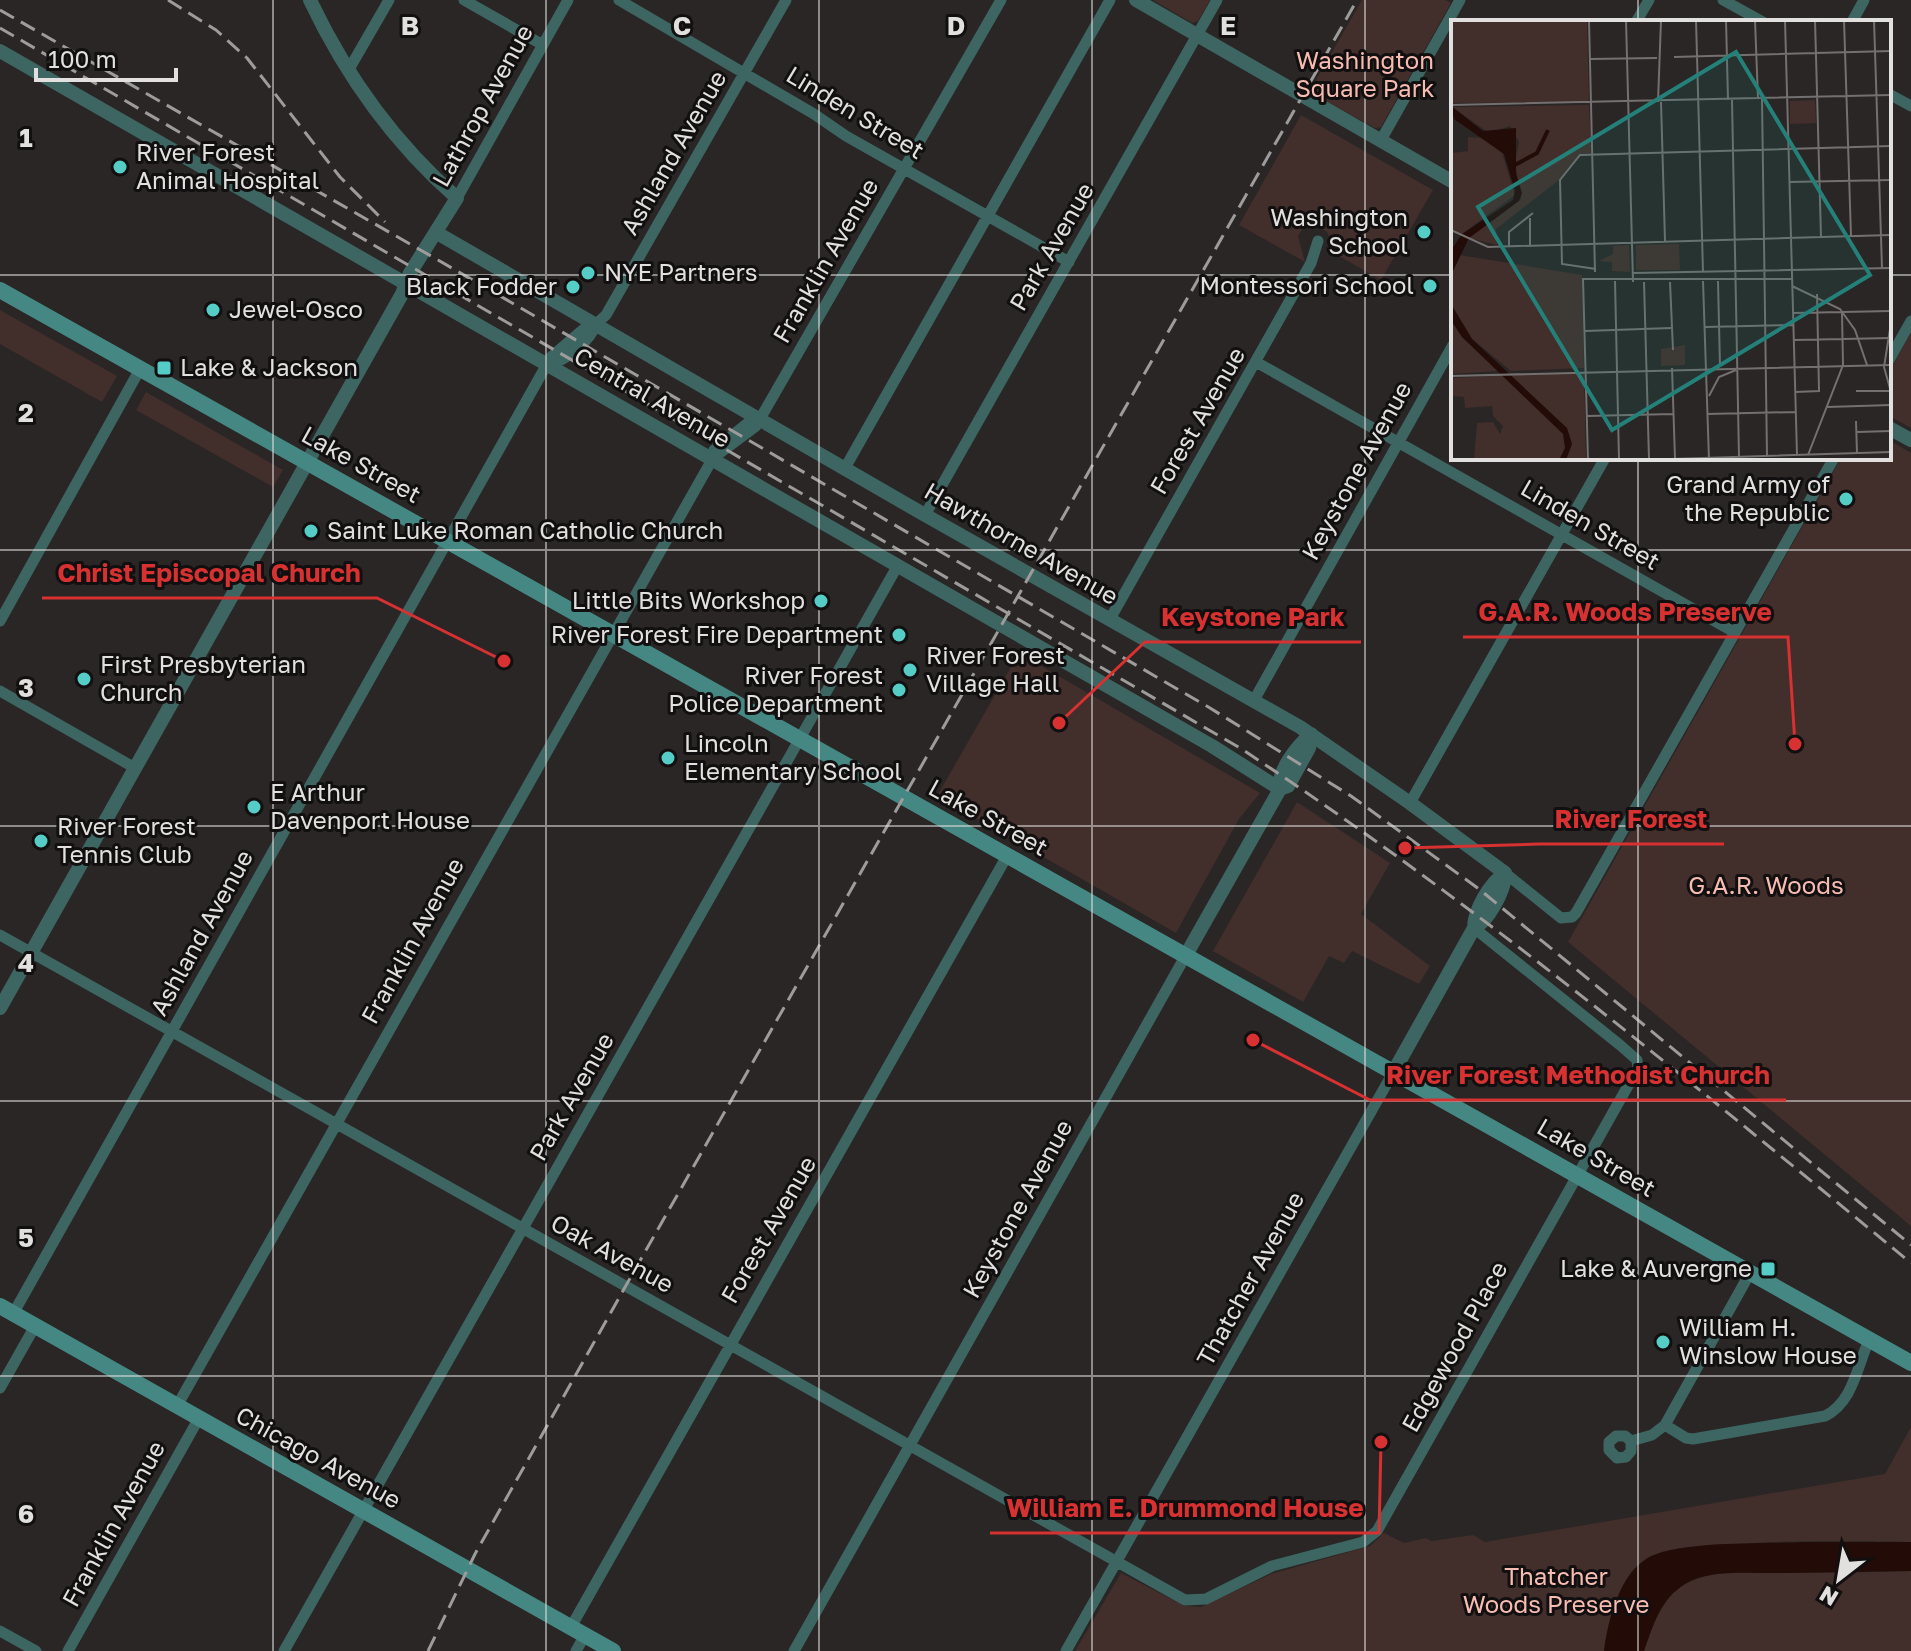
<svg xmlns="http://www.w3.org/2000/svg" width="1911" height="1651" viewBox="0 0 1911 1651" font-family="'Golos Text',sans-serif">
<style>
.green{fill:#422e2b}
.water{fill:#230b08}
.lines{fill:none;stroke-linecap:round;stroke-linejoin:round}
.minor{stroke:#3d6562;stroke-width:11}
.tertiary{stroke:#3d6562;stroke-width:14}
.secondary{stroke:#458883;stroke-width:16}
.rail{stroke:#9e9c9b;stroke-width:3;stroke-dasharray:16 8;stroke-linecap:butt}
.grid{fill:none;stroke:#e2e0df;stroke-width:2;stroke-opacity:0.55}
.poi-dot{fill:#55cdc6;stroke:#110f0f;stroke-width:3}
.labels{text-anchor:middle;stroke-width:6;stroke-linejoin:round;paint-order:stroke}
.park-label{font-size:24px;fill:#f7bcb1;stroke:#110f0f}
.street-label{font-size:24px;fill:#e2e0df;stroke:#110f0f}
.poi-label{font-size:24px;fill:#e2e0df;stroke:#110f0f;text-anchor:start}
.inset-river{fill:none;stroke:#230b08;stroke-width:4}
.inset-road{fill:none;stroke:#73706f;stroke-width:2}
.view{fill:#248179;fill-opacity:0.15;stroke:#248179;stroke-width:4}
.inset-edge{fill:none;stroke:#e2e0df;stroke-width:4}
.grid-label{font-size:26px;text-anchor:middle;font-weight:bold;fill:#e2e0df;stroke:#110f0f;stroke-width:6;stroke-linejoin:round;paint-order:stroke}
.leader{fill:none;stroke:#d73131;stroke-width:3}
.callout-dot{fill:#d73131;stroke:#110f0f;stroke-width:3}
.callout-label{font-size:26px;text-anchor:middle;font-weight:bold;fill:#d73131;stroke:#110f0f;stroke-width:6;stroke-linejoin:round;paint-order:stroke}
</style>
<rect width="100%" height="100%" fill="#292625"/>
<!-- green -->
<path class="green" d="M1153,0h57l-12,21 -6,2z
M1362,0h83l6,3 -70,124 -6,1 -66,-36z
M1301,115l132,75 -52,90 -51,-29 -2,-18 -15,-10 -9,3 -6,10 7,26 -66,-37z
M0,310l117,66 -15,26 -102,-58z
M1911,333v95l-22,-12v-44z
M146,392l137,78 -10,17 -137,-77z
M1889,440l22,13v773l-343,-284 273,-484h48z
M1019,653l241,140 -21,26 -63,114 -239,-137z
M1297,802l93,61 -29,51 69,52 -11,18 -67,-33 -8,12 -15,-7 -26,46 -90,-51z
M1911,1427v115c-53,0 -238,-7 -274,24 -19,17 -30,60 -33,85h-529l46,-78 64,33 16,1 70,-33 99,-28 14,-13 20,10 22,-5 5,3 42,-6 12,7 400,-68z
M1911,1571v80h-267c9,-25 16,-52 41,-67 27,-17 71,-10 103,-11 41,0 82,-1 123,-2z"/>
<!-- water -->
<path class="water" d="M1804,1542h107v29c-43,1 -86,1 -129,2 -30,1 -71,-5 -97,11 -25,15 -32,42 -41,67h-40c4,-31 15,-74 42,-92 28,-19 122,-15 158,-17z"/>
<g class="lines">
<!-- minor -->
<path class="minor" d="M464,0l79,45
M619,0l195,114 32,22 223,126
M1723,0l40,22
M1636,22l13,-22
M1852,22l12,-22
M348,71l41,-71
M1889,94l22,12
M1381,140l79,-140
M457,198l111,-198
M1889,360l22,-39
M1256,362l478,270
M549,365c17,-5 42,-24 47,-41
M713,458l43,-32 245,-426
M845,468l265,-468
M925,515l292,-515
M1110,619l201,-356 7,-22
M0,621l140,-252
M0,691l135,77
M1253,702l200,-357
M1410,803l195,-345
M1505,873l56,45 11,-1 4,-4 258,-455
M0,935l1185,665 21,-1 66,-33 91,-24 14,-11 261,-463 -1,-8 -17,-15 -146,-117
M13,1314l538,-957 34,-29 11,-4 10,-9 180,-315
M0,1388l35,-62
M177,1406l536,-948 1,-8 35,-28 11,-4
M1665,1425l85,-152
M1631,1441v10l-5,6 -9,1 -8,-8v-8l7,-6h9l6,5 21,-6 13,-10 21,13 7,1 132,-23c28,-14 32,-49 44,-76
M571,1627l436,-771
M0,1631l36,20
M68,1651l131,-233
M284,1651l614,-1086
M576,1651l9,-16
M794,1651l392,-696
M1066,1651l328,-580"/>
<!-- tertiary -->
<path class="tertiary" d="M1136,0l317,182
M0,51l1212,695 68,43
M437,233l488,282 375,212 110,76 95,70
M1889,428l22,12
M1280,789l8,-3 21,-38 2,-14
M1474,928c14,-6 30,-37 31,-52
M1186,955l94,-166c-3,-18 18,-44 31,-55
M0,1008l402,-714 8,-21 47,-75c-64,-56 -111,-122 -147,-198
M1394,1071l80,-143c0,-18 16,-45 31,-55"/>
<!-- secondary -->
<path class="secondary" d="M0,290l1911,1073
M0,1306l613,345"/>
<!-- rail -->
<path class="rail" d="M168,0l48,30 31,28 93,119 45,45
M0,10l438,250 772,448 141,88 128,93 432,356
M0,28l1240,720c236,155 453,336 671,515
M428,1651l47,-97 158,-281 724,-1273"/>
</g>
<!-- grid -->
<path class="grid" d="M273,0v1651M546,0v1651M819,0v1651M1092,0v1651M1365,0v1651M1638,0v22M0,275h1453M1889,275h22M1638,458v1193M0,550h1911M0,826h1911M0,1101h1911M0,1376h1911"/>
<!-- markers -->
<g class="poi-dot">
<circle cx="120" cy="167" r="8"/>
<circle cx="1424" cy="232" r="8"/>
<circle cx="588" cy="273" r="8"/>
<circle cx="1430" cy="286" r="8"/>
<circle cx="573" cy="287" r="8"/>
<circle cx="213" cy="310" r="8"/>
<rect x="156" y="360" width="16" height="16" rx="4"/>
<circle cx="1846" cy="499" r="8"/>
<circle cx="311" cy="531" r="8"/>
<circle cx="821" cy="601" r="8"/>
<circle cx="899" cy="635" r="8"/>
<circle cx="910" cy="670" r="8"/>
<circle cx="84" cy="679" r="8"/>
<circle cx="899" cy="690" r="8"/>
<circle cx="668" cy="758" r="8"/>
<circle cx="254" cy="807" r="8"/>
<circle cx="41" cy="841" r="8"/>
<rect x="1760" y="1261" width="16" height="16" rx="4"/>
<circle cx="1663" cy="1342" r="8"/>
</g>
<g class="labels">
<!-- park labels -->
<g class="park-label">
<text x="1365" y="69">Washington<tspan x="1365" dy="28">Square Park</tspan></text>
<text x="1766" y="894">G.A.R. Woods</text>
<text x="1556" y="1585">Thatcher<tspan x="1556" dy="28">Woods Preserve</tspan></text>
</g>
<!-- street labels -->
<g class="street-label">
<text transform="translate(483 106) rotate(-61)" y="8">Lathrop Avenue</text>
<text transform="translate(855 113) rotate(31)" y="8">Linden Street</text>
<text transform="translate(674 153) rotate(-60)" y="8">Ashland Avenue</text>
<text transform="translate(1052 247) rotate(-60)" y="8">Park Avenue</text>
<text transform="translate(826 261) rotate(-60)" y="8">Franklin Avenue</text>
<text transform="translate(652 398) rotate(30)" y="8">Central Avenue</text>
<text transform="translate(1198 421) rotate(-60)" y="8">Forest Avenue</text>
<text transform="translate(361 465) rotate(29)" y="8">Lake Street</text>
<text transform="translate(1357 471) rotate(-61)" y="8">Keystone Avenue</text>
<text transform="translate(1590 525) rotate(30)" y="8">Linden Street</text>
<text transform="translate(1021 544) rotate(30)" y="8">Hawthorne Avenue</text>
<text transform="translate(988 818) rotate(29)" y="8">Lake Street</text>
<text transform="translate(202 933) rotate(-61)" y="8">Ashland Avenue</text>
<text transform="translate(413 941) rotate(-61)" y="8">Franklin Avenue</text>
<text transform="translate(572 1097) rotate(-60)" y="8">Park Avenue</text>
<text transform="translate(1596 1158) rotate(30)" y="8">Lake Street</text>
<text transform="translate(1018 1209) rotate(-61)" y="8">Keystone Avenue</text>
<text transform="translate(769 1230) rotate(-60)" y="8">Forest Avenue</text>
<text transform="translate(612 1254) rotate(29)" y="8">Oak Avenue</text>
<text transform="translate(1251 1279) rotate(-61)" y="8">Thatcher Avenue</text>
<text transform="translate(1455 1347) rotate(-61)" y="8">Edgewood Place</text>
<text transform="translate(318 1458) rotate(29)" y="8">Chicago Avenue</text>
<text transform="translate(114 1524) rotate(-61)" y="8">Franklin Avenue</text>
</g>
<!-- poi labels -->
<g class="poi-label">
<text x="136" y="161">River Forest<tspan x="136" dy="28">Animal Hospital</tspan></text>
<text x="1408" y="226" text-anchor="end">Washington<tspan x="1408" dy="28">School</tspan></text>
<text x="604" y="281">NYE Partners</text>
<text x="1414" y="294" text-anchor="end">Montessori School</text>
<text x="557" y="295" text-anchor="end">Black Fodder</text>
<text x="229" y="318">Jewel-Osco</text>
<text x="180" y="376">Lake &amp; Jackson</text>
<text x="1830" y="493" text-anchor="end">Grand Army of<tspan x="1830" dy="28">the Republic</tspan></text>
<text x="327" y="539">Saint Luke Roman Catholic Church</text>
<text x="805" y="609" text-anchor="end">Little Bits Workshop</text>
<text x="883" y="643" text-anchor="end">River Forest Fire Department</text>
<text x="926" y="664">River Forest<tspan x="926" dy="28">Village Hall</tspan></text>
<text x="100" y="673">First Presbyterian<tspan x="100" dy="28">Church</tspan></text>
<text x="883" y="684" text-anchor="end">River Forest<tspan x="883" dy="28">Police Department</tspan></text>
<text x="684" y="752">Lincoln<tspan x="684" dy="28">Elementary School</tspan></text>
<text x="270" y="801">E Arthur<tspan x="270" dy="28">Davenport House</tspan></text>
<text x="57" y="835">River Forest<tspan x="57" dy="28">Tennis Club</tspan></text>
<text x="1752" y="1277" text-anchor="end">Lake &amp; Auvergne</text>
<text x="1679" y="1336">William H.<tspan x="1679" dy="28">Winslow House</tspan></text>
</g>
</g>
<!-- overview -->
<g transform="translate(1451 20)">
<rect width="440" height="440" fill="#292625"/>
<path d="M136,0l2,82 -138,1v-82zM364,80l1,23 -26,1v-23zM138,85l2,48 -11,1 -21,26 -63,49 1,16 -28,-7 52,-39 -6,-38 4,-19 -9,-16 -21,7 -37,-26zM17,117l17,1 17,15 13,42 -53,39 -11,-6v-75l17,-2zM228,224l1,26h-44v-25zM178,225l1,27 -18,-1v-9l-13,-1 14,-7v-8zM9,235l122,20 2,93 -73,3 -39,-32 -21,-35v-29zM0,300l11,17 37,34 -48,3zM234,325v20l-24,1v-17zM133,352l2,87 -112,1 3,-37 16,-1 7,12 3,-8 -10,-10 -1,-10 -27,2 -1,-11 -13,-1v-18z" fill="#422e2b"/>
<path d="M0,86l32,25 33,-3v46l6,19 -3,8 -50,37 -18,37 1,-26 10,-15 51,-34 2,-9 -11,-37 -50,-35zM0,284l21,35 95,89 5,16 -6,16h-7l6,-12 -2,-14 -101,-97 -11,-17z" fill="#230b08"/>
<path class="inset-river" d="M62,146l24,-13 11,-23"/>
<path class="inset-road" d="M138,0l6,252M175,0l7,262M245,0l7,252M275,0l2,80M304,0l3,79M334,0l12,435M364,0l6,217M393,0l7,216M423,0l8,248M223,37l217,-6M139,39l67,-1M311,79l5,357M281,80l7,357M207,82l3,-82M210,82l4,139M0,85l440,-10M338,162l102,-2M79,198v27M0,210l37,17 403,-12M58,226v-14l24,-19M145,249l-34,-5 -2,-84 20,-25 311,-9M182,253l258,-5M164,261l4,179M252,261l6,179M267,261l2,86M193,262l5,177M219,262l3,68M341,266l48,23 15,21 12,35M342,293l98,-2M440,303l-7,44 7,25M254,307l88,-2M134,311l86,-3M343,320l97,-2M221,348l3,91M0,356l440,-11M405,371h35M344,372l24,-1 -2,-97M258,376l10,-19 17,-7M376,387l64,-2M256,394l89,-2M136,396l86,-2M405,401l1,32M406,412l34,-1M357,435l35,-90 -1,-53M137,440l-5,-181h209M189,440l251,-8"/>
<path class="view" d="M285,32l134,223 -258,155 -134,-223z"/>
<rect width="440" height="440" class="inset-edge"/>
</g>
<g class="grid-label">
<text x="410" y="35">B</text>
<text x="682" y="35">C</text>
<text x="956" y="35">D</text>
<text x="1228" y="35">E</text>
<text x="26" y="147">1</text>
<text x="26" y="422">2</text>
<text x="26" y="697">3</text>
<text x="26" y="972">4</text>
<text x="26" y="1247">5</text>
<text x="26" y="1523">6</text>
</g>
<!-- callouts -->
<path class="leader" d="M504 661L377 598H42M1795 744L1788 637H1463M1059 723L1145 642H1361M1405 848L1539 844H1724M1253 1040L1370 1100H1786M1381 1442L1379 1533H990"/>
<g class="callout-dot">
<circle cx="504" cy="661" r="8"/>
<circle cx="1795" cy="744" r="8"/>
<circle cx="1059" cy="723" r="8"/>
<circle cx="1405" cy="848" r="8"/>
<circle cx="1253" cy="1040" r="8"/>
<circle cx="1381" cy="1442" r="8"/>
</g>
<g class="callout-label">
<text x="209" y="582">Christ Episcopal Church</text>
<text x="1625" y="621">G.A.R. Woods Preserve</text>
<text x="1253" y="626">Keystone Park</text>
<text x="1631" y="828">River Forest</text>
<text x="1578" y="1084">River Forest Methodist Church</text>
<text x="1185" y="1517">William E. Drummond House</text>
</g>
<!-- north arrow -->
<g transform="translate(1839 1579) rotate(211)" stroke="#110f0f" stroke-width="6" paint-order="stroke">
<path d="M0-6L14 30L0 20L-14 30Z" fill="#e2e0df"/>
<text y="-12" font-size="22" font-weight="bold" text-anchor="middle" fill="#e2e0df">N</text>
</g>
<!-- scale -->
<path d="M36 68v12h140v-12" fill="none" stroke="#e2e0df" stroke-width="4"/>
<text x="48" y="68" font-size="24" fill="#e2e0df" stroke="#110f0f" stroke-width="6" paint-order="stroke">100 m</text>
</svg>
